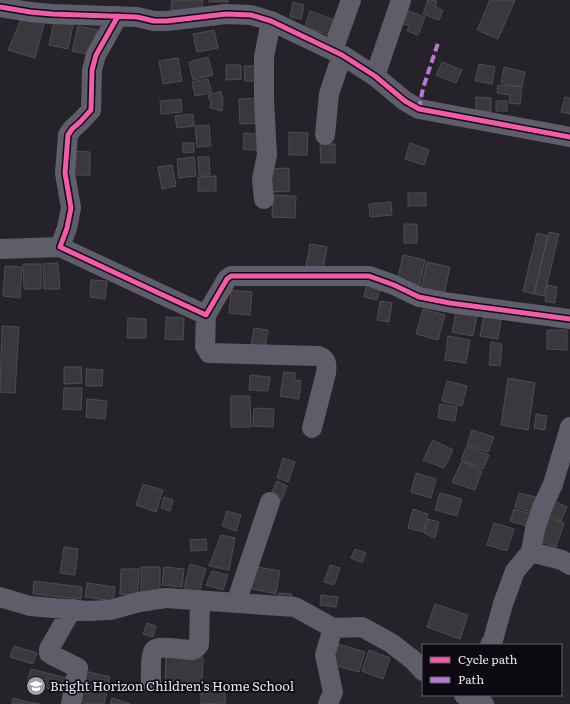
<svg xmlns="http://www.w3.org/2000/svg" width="570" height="704" viewBox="0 0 570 704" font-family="Literata,serif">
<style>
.building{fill:#3b383d;stroke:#4f4c51}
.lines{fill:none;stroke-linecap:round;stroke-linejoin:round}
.minor{stroke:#5e5e6b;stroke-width:20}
.quiet{stroke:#ba77d6;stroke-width:4;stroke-dasharray:8 4;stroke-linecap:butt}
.cycleway-casing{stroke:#0c0a10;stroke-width:8}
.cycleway{stroke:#f35aa7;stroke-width:5}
.labels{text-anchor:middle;stroke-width:3.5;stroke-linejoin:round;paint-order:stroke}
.poi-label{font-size:13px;fill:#e6e3ec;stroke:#0c0a10;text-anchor:start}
</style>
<rect width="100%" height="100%" fill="#252229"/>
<!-- building -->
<path class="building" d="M172,0h31l-1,11 -31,-1z
M209,0h19v2h-19z
M428,0l9,1 -2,6 8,3 -4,10 -16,-6z
M490,0h25l-17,39 -21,-9z
M293,2l11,3 -3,14 -11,-2z
M406,10l19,7 -7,18 -11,-4 2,-5 -8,-3z
M310,11l27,10 -6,15 -26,-9z
M22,17l23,3 -10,38 -27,-8z
M54,21l19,4 -5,24 -19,-4z
M78,26l20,4 -6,25 -20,-4z
M214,30l4,18 -21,4 -4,-18z
M208,57l5,18 -20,5 -4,-18z
M178,58l4,23 -19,3 -4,-23z
M442,62l20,8 -6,13 -20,-8z
M479,64l16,3 -3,17 -17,-3z
M226,65h15v14l-15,1z
M244,66h15l1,15h-15z
M504,67l21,5 -3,15 -21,-4z
M208,79l4,14 -17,3 -3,-14z
M498,85l24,2 -2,17 -11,-1 1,-8 -13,-2z
M221,91l2,9 -1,11 -12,-3 1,-6 -3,-6z
M476,97l15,1v14l-15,-1z
M565,97l5,1v16l-9,-2z
M261,98l1,25 -22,1 -1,-25z
M181,99l1,13 -21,2 -1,-13z
M496,101h11v10h-11z
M193,114l1,12 -17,2 -2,-12z
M209,125l2,21 -14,1 -2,-21z
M289,132l19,1 -1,22h-18z
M244,133l20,2 -1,16 -20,-2z
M183,143h11v9l-11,1z
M410,143l19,7 -5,15 -19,-6z
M320,144h15v19h-14z
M73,151l17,1v23h-18z
M194,157l2,19 -17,2 -2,-19z
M198,157h11l1,18h-11z
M172,165l4,21 -14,3 -4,-22z
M289,168v23l-18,1 -1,-23z
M216,176v15h-18v-14z
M408,193h18v13h-18z
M273,195l23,1 -1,22 -23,-1z
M391,202l1,13 -22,2 -1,-13z
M404,224h13v19h-13z
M549,232l10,2 -15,62 -10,-2z
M537,233l11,3 -14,58 -11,-3z
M310,244l17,3 -4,22 -17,-3z
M403,255l22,5 -6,27 -22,-5z
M427,262l23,5 -6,28 -23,-6z
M58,263l2,26h-16l-1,-25z
M23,264h18v25h-17z
M5,266l17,1 -2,31 -17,-2z
M91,280l16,1 -2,18 -15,-2z
M367,283l14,2 -4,15 -13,-3z
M547,285l10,2 -2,16 -10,-2z
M231,290l21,2 -2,23 -21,-2z
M380,301l12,2 -3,19 -12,-2z
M423,309l22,6 -7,25 -22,-6z
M456,312l21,4 -4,20 -21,-4z
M484,316l17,3 -3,20 -18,-3z
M166,317l18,1 -1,22 -18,-1z
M128,318l18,1v19h-19z
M2,326l17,1 -4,66 -15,-1z
M254,328l14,2 -3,19 -14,-2z
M547,330h20v20l-20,-1z
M448,336l22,4 -4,23 -21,-3z
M491,342l11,2 -2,22 -11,-1z
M64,367h17l1,16 -18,1z
M86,369l17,1 -1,16h-16z
M284,372l11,1v7l6,1 -2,18 -19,-3z
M250,375l20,2 -2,14 -19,-1z
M508,378l27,5 -7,47 -27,-5z
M447,381l20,5 -5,20 -20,-5z
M64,388h18l-1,22 -18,-1z
M231,396h19l1,31h-20z
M87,399l20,2 -2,18 -19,-2z
M440,404l17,3 -2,14 -17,-3z
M254,408l20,1 -1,18 -20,-1z
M536,414l11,2 -2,14 -11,-2z
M472,430l22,7 -6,15 -21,-7z
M433,440l20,10 -9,18 -21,-8z
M467,446l22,9 -6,14 -22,-9z
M283,458l12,4 -7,20 -11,-4z
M462,461l20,10 -7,19 -23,-8z
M416,473l20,6 -5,19 -20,-6z
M277,481l10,5 -6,15 -11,-5z
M143,484l20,6 -7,22 -20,-7z
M440,493l22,6 -5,17 -22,-6z
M519,493l20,5 -4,15 -20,-6z
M164,497l9,3 -3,11 -9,-3z
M552,500l15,7 -6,14 -15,-6z
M413,509l15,5 -5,18 -15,-4z
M514,509l17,5 -4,12 -17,-5z
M227,511l14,4 -5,16 -14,-5z
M548,518l16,5 -8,24 -16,-5z
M428,519l11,3 -4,16 -11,-5z
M494,523l20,6 -7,22 -20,-6z
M221,535l14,3 -6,32 -20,-4z
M206,539l1,11 -16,1 -1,-11z
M64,547l14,2 -3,26 -15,-2z
M355,549l11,4 -4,10 -11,-5z
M190,564l16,5 -7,23 -15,-4z
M330,565l10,3 -6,17 -10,-3z
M252,566l28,5 -4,23 -28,-6z
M141,567h19v25h-19z
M164,567l20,2 -2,18 -20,-2z
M121,569h18l-1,26 -18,-1z
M212,571l16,4 -5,15 -17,-5z
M34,581l48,6 -1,12 -48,-5z
M87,583l28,4 -2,14 -28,-4z
M279,593l13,1 -1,11 -13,-1z
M321,595l17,2 -2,10 -16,-2z
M435,604l33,11 -8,24 -33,-12z
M147,623l9,3 -3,11 -10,-3z
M331,642l34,10 -6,20 -33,-9z
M14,646l23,7 -4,11 -23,-7z
M369,650l21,8 -7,21 -21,-8z
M166,656l37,1 -1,27 -37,-1z
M31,669l39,10 -4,14 -39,-10z
M85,671l25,6 -6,27h-14l-11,-2z
M225,685v18l-24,1v-18z
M13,698l15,4 13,2h-29z
M112,698l18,6h-20z"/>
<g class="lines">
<!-- minor -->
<path class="minor" d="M0,7l30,5 22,2 85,3 17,4h13l59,-7 25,1 20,6 71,34 33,21 30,25 14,8 151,28
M118,16l-22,39 -4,15 -1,40 -11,12 -8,7 -4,6 -3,38 6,35 -4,20 -7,19 77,36 69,32 21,-36 4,-3h138l25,9 25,12 31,6 120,16
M333,50l18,-50
M375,76l26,-76
M325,135l4,-41 13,-39
M264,199l-2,-20 5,-24 -3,-55v-43l7,-36
M0,249l60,-2
M206,315l-1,31 4,7 110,3c8,3 8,9 7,17l-14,55
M570,427l-17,57 -11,24 -7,21 -4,23 31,8 8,5
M0,597l30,9 58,5 22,-1 29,-8 27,-4 129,9 38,21 29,-1 29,16 22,17 10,11
M236,603l34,-101
M490,645l3,-5 10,-36 12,-33 16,-19
M151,682c0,-6 -1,-27 3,-32 5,-5 30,0 38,0l4,-2 3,-3 1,-45
M464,695l20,9
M71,704l7,-36 -26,-13 -3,-2v-4l23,-40
M328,704l5,-12 -8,-37 8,-27"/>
<!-- quiet -->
<path class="quiet" d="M419,109l4,-21 16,-48"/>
<!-- cycleway casing -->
<g class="cycleway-casing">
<path id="cycleway" d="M0,7l30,5 22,2 85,3 17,4h13l59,-7 25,1 20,6 71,34 33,21 30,25 14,8 151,28
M118,16l-22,39 -4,15 -1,40 -11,12 -8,7 -4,6 -3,38 6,35 -4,20 -7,19 77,36 69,32 21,-36 4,-3h138l25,9 25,12 31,6 120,16"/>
</g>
<!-- cycleway -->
<use href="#cycleway" class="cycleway"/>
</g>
<!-- icons -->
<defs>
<g id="school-disc" transform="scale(1)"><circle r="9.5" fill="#a29fa8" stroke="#0c0a10"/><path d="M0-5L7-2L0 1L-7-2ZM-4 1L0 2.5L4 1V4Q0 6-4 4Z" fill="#fff"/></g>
</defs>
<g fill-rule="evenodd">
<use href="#school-disc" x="36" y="686"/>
</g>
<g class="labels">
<!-- poi labels -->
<g class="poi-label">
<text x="50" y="691">Bright Horizon Children's Home School</text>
</g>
</g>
<!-- legend -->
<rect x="422" y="644" width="140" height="52" fill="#0c0a10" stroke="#636168"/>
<rect x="430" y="657" width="20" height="6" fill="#f35aa7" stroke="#636168"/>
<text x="458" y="664" font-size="12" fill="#e6e3ec">Cycle path</text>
<rect x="430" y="677" width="20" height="6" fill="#ba77d6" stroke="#636168"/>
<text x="458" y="684" font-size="12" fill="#e6e3ec">Path</text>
</svg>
